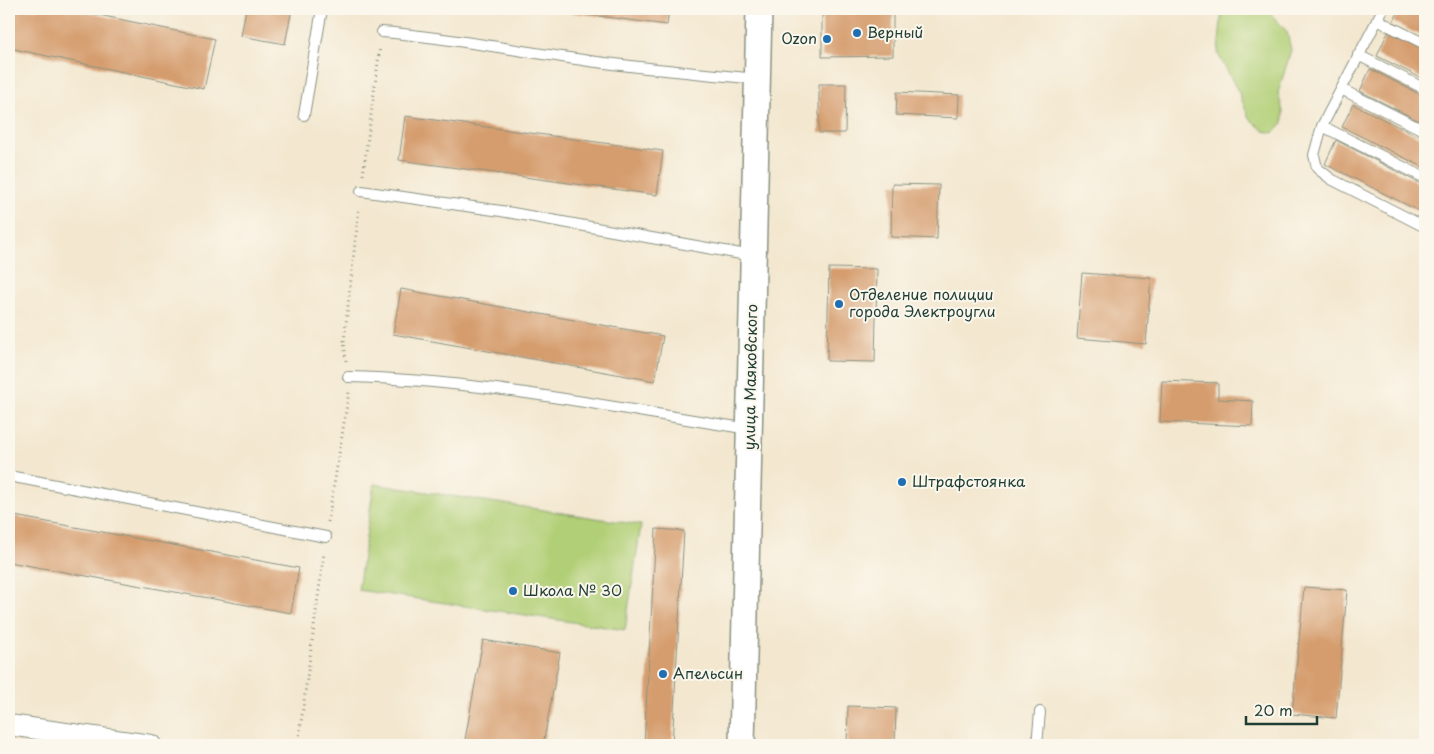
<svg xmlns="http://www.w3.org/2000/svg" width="1434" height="754" viewBox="0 0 1434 754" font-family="'Playpen Sans',sans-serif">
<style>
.green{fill:#b1cf76;stroke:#688655}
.building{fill:#d59d6e}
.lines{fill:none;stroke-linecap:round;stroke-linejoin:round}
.service-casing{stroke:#899282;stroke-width:12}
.minor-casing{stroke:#899282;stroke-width:22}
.tertiary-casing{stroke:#899282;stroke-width:28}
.path{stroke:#899282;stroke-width:3;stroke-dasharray:1 4;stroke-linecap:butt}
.service{stroke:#fff;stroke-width:10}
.minor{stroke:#fff;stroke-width:20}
.tertiary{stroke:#fff;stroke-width:25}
.poi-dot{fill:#1f6fb2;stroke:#fbf7ec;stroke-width:2}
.labels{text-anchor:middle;stroke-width:4;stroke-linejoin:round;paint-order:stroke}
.poi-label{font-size:15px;fill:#1f3d34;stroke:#fbf7ec;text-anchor:start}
.street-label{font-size:15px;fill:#1f3d34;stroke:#fbf7ec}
</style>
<rect width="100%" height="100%" fill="#fbf7ec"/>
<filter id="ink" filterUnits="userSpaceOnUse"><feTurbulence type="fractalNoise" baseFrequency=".02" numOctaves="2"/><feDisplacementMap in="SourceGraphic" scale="10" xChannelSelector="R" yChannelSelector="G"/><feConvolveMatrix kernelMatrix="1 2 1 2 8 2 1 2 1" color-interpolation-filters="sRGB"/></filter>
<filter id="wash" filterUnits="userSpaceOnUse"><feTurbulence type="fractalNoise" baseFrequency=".0096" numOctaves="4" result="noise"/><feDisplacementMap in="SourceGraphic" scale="20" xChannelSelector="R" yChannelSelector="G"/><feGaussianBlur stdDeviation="1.12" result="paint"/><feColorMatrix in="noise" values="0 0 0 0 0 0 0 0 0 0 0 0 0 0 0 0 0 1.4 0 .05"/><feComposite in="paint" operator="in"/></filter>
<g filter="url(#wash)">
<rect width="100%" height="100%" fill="#f3e7cf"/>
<!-- green -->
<path class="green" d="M1222,9h45l20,23 4,18 -13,43 5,19v11l-10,10 -9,-2 -15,-13 -10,-25 -21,-39z
M374,484l267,41 -16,105 -267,-40z"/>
<g id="blocks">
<!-- building -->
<path class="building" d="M9,9h61l145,30 -11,50 -195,-41z
M246,9h46l-7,35 -44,-8z
M545,9h124l-2,16z
M822,9h71v47l-71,1z
M1400,9h25v29l-32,-16z
M1388,32l37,18v30l-48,-24z
M1370,69l55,28v27l-65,-33z
M819,84h27l-1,49h-26z
M897,92l62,3 -1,23 -62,-3z
M1353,104l72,36v28l-83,-41z
M405,116l258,35 -6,44 -258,-35z
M1336,140l89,46v28l-100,-50z
M892,184l47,1 -2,54 -46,-2z
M829,268l48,1 -2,93 -48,-1z
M1082,273l69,5 -5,66 -69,-6z
M401,289l262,47 -8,45 -262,-47z
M1162,381l56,2v16l35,2 -1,25 -92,-4z
M9,515l290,53 -8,45 -282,-51z
M656,529l28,2 -12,214h-28z
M1304,587l43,3 -11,128 -44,-4z
M483,640l77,13 -17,92h-79z
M848,706l48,2 -1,37h-48z"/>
</g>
</g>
<g filter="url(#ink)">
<use href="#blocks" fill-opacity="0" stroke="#899282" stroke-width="1"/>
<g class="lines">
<!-- service casing -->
<g class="service-casing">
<path id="service" d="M1383,9l-61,117 -8,29 3,13 14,11 94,48
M1377,20l48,24
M382,32c61,5 120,16 180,25 65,10 130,16 196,22
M1358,55l67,34
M1341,89l84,42
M304,115l18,-106
M1322,126l103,52
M361,191l140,20 251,45
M348,377c136,3 268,32 402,52
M9,476l317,61
M1037,745l3,-33"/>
</g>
<!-- minor casing -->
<g class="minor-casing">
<path id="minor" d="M9,725l142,20"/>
</g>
<!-- tertiary casing -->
<g class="tertiary-casing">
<path id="tertiary" d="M742,745l17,-736"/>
</g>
<!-- path -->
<path class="path" d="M384,16l1,-7
M363,175l17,-128
M346,361l-2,-20 15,-133
M328,522l21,-130
M298,745l26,-192"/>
<!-- service -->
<use href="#service" class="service"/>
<!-- minor -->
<use href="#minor" class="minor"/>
<!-- tertiary -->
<use href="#tertiary" class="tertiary"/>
</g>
</g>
<!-- markers -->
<g class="poi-dot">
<circle cx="857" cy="33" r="5"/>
<circle cx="827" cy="39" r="5"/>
<circle cx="839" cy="304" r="5"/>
<circle cx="902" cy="482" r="5"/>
<circle cx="513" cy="591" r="5"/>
<circle cx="663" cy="674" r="5"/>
</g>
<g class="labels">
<!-- poi labels -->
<g class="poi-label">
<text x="867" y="38">Верный</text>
<text x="817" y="44" text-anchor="end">Ozon</text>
<text x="849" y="300">Отделение полиции<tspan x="849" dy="17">города Электроугли</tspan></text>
<text x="912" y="487">Штрафстоянка</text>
<text x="523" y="596">Школа № 30</text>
<text x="673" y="679">Апельсин</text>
</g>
<!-- street labels -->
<g class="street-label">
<text transform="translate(751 377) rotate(-89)" y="5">улица Маяковского</text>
</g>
</g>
<!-- margin -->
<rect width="1434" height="754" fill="none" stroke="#fbf7ec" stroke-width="30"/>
<!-- scale -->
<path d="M1246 716v8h71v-8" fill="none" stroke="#1f3d34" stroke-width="2.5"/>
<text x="1254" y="716" font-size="15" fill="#1f3d34" stroke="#fbf7ec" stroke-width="4" paint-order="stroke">20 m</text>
</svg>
